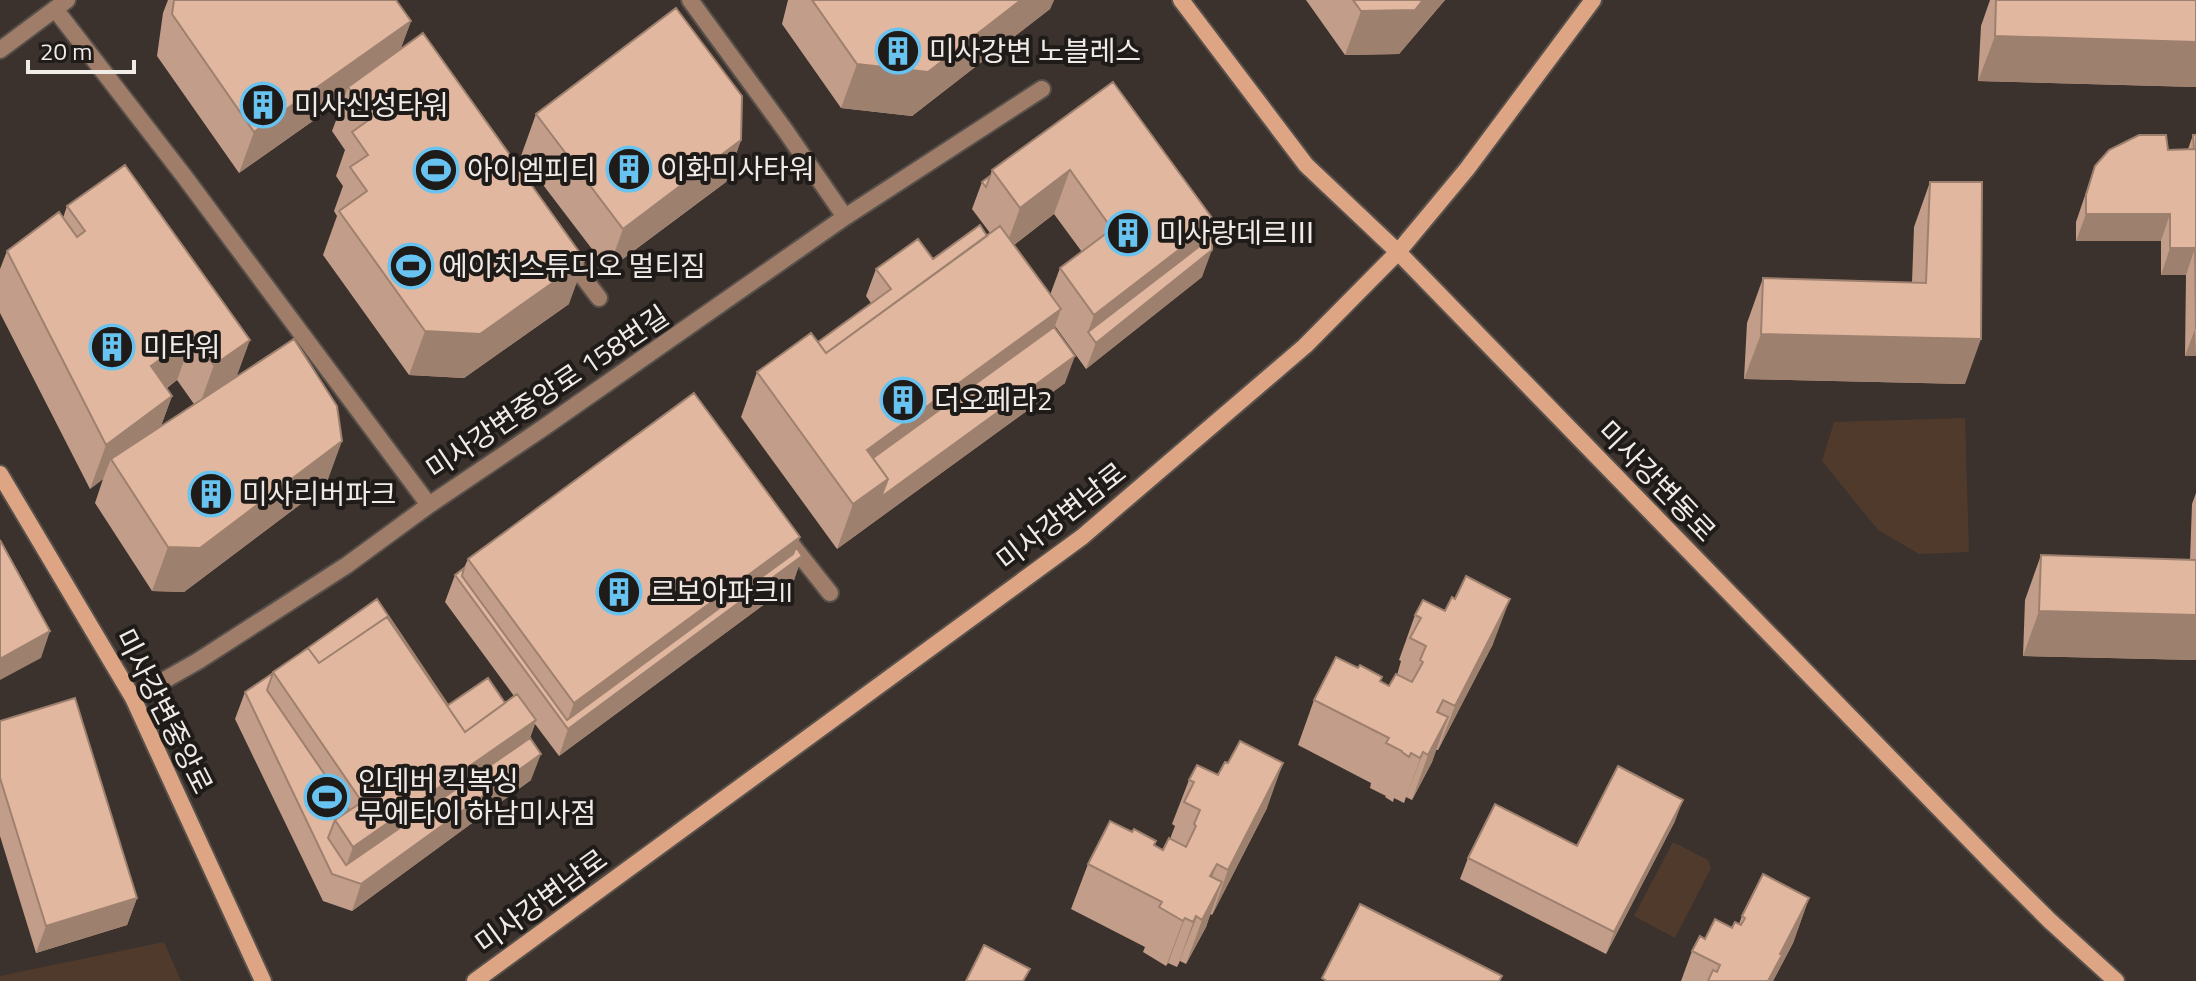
<svg xmlns="http://www.w3.org/2000/svg" width="2196" height="981" viewBox="0 0 2196 981" font-family="'Titillium Web','Noto Sans KR',sans-serif">
<style>
.green{fill:#503a2c}
.lines{fill:none;stroke-linecap:round;stroke-linejoin:round}
.lane-casing{stroke:#58504b;stroke-width:20}
.street-casing{stroke:#58504b;stroke-width:20}
.secondary-casing{stroke:#58504b;stroke-width:20}
.lane{stroke:#a07d68;stroke-width:16}
.street{stroke:#a07d68;stroke-width:16}
.secondary{stroke:#dda584;stroke-width:16}
.wall{fill:#c29d89;fill-rule:evenodd}
.shaded-wall{fill:#9e806f}
.building{fill:#e1b79f;stroke:#9e806f;stroke-width:2}
.labels{text-anchor:middle;stroke-width:8;stroke-linejoin:round;paint-order:stroke}
.poi-label{font-size:28px;fill:#f1ebe8;stroke:#1f1b19;text-anchor:start}
.street-label{font-size:28px;fill:#f1ebe8;stroke:#1f1b19}
</style>
<rect width="100%" height="100%" fill="#3b322d"/>
<!-- green -->
<path class="green" d="M1965,418l4,134 -50,2 -41,-24 -56,-69 12,-39z
M1673,842l35,18 3,8 -36,70 -41,-22z
M164,942l17,39h-181v-5z"/>
<g class="lines">
<!-- lane casing -->
<g class="lane-casing">
<path id="lane" d="M55,9l129,167 245,329
M0,50l67,-50
M845,217l197,-128
M133,698l65,-37 149,-96 82,-60 114,-77 302,-211 -60,-87 -95,-130"/>
</g>
<!-- street casing -->
<g class="street-casing">
<path id="street" d="M568,257l31,41
M788,540l42,53"/>
</g>
<!-- secondary casing -->
<g class="secondary-casing">
<path id="secondary" d="M1181,0l125,165 92,87 598,615 53,53 67,61
M0,474l133,224 130,283
M475,981l607,-444 223,-191 93,-94 69,-83 126,-169"/>
</g>
<!-- lane -->
<use href="#lane" class="lane"/>
<!-- street -->
<use href="#street" class="street"/>
<!-- secondary -->
<use href="#secondary" class="secondary"/>
</g>
<!-- wall -->
<path class="wall" d="M168,0h228l15,21 -11,29 169,254 -105,74 -55,-3 -86,-120 14,-39 -3,-5 9,-25 -7,-10 9,-26 -13,-19 12,-32 -105,74 -82,-117 6,-43z
M788,0h266l-4,9 -138,107 -71,-8 -59,-84z
M1306,0h139l-46,54 -54,1z
M1990,0h206v87l-218,-6 3,-55z
M1113,82l100,145 -11,50 -116,92 -31,-43 10,57 -228,166 -96,-132 16,-45 61,-30 53,-39 -5,-7 10,-27 57,-10 57,-26 -18,-24 10,-27 8,-6 2,-6zM1054,214l28,38 -22,16 -10,27 -36,-50z
M536,114l205,26 -15,42 -118,88 -87,-114z
M2193,135h3v221h-11l1,-81h-25v-34h-85v-19l19,-56 73,-16 20,-1z
M1930,182l35,202 -221,-5 3,-56 16,-45 149,5 2,-56z
M67,206l170,170 89,109 -142,107 -32,-1 -57,-88 8,-24 -13,10 -90,-176v-44l7,-18 56,-33zM177,380l17,24 -33,22 11,-30 -5,-8z
M2196,493v167l-173,-4 2,-56 16,-45 149,5 2,-56z
M800,537l-4,10 6,9 -9,27 -234,173 -24,-32 -5,14 1,42 -179,131 -29,-10 -88,-182 10,-27 28,-19 175,32 57,-2 9,-7 -69,-94 10,-27 9,-7 4,-9z
M1415,615l78,29 -55,106h-2l-4,12 -20,38 -6,-3 -2,6 -10,-5 -1,4 -8,-5 1,-1 -16,-8 1,-5 -73,-38 16,-45 75,-14 8,-11 4,-14 -2,-1z
M0,721l137,177 -10,27 -91,28 -36,-117z
M1189,780l78,28 -55,107 -2,-1 -4,13 -20,37 -6,-3 -3,6 -9,-4 -2,3 -23,-14 2,-5 -74,-38 17,-45 44,-32 24,9 -2,5 9,4 7,-11 5,-13 -3,-2z
M1675,821l-69,133 -146,-75 8,-21 109,-12z
M1809,898l-16,45 -20,38h-92l11,-30 13,-12 34,-15 3,-8z"/>
<!-- shaded-wall -->
<path class="shaded-wall" d="M1021,0h33l-4,9 -138,107 -71,-8 16,-44z
M1423,0h22l-46,54 -54,1 16,-44z
M411,21l-15,41 -48,25 -4,12 -105,74 15,-41z
M1995,36l201,6v45l-218,-6z
M741,140l-15,42 -118,88 15,-41z
M1070,170l-16,44 -50,38 16,-44z
M2086,214h84l-9,27h-85z
M1215,222l-13,36 10,-8 -10,27 -116,92 10,-26 -8,-11 6,-17z
M2170,248h25l-9,27h-25z
M585,260l-16,44 -105,74 -55,-3 16,-44z
M1061,309l-16,45 -175,127 -3,-31z
M2195,329l1,27h-11z
M1761,334l220,5 -16,45 -221,-5z
M193,336l-16,44 -42,30 16,-44z
M250,340l-16,44 -36,25 16,-44z
M1075,356l-10,27 -228,166 16,-45 35,-25z
M172,396l-16,43 -45,20 -8,20 -13,10 16,-44z
M342,441l-16,44 -142,107 -32,-1 16,-44z
M800,537l-11,29 13,-10 -9,27 -234,173 9,-27 -2,-4 8,-22z
M1510,599l-17,45 -55,106 17,-44z
M2039,611l157,4v45l-173,-4z
M50,631l-9,27 -41,22v-21z
M1443,700l-16,45 -5,10 -18,48 33,-91z
M1448,717l-16,45 -20,38 16,-45z
M536,720l-16,45 -178,113 11,-31z
M541,754l-10,26 -179,131 9,-27z
M1283,763l-16,45 -55,107 16,-45z
M1683,800l-8,21 -69,133 8,-22z
M1217,864l-17,45 -23,58 33,-91z
M1222,882l-16,45 -20,37 16,-44z
M137,898l-10,27 -91,28 10,-27z
M1809,898l-16,45 -20,38h-5l12,-27z
M1185,918l-17,45 -2,3 17,-45z"/>
<!-- building -->
<path class="building" d="M174,0h222l15,21 -157,111 -82,-118z
M812,0h209l-93,72 -71,-8z
M1353,0h70l-8,10 -54,1z
M1996,0h200v42l-201,-6z
M676,8l66,88 -1,44 -118,89 -87,-115z
M423,33l162,227 -105,74 -55,-3 -86,-120 28,-20 -17,-24 18,-12 -16,-23 18,-13 -22,-32z
M1113,82l102,140 -121,93 -34,-47 52,-39 -42,-59 -50,38 -28,-38z
M2139,135h27l2,15 26,-1 -1,-14h3v194l-1,-81h-25v-34h-84v-19l9,-29 14,-16z
M125,165l125,175 -36,25 -21,-29 -42,30 21,30 -66,49 -99,-194 52,-39 18,25 8,-6 -18,-25z
M990,176l-4,11 -4,-5z
M1930,182h52l-1,157 -220,-5 2,-56 163,5z
M980,225l7,11 -161,117 -8,-11 73,-53 -15,-20 42,-30 15,20z
M1000,226l61,83 -194,141 21,29 -35,25 -96,-132 54,-39 15,20z
M1213,227l-1,23 -116,93 -8,-11 121,-93z
M1054,327l21,29 -194,141 7,-18 -15,-21z
M294,339l43,67 5,35 -142,107 -32,-1 -57,-88z
M694,393l106,144 -226,166 -106,-144z
M0,540l50,91 -50,28z
M796,547l6,9 -234,173 -113,-154 9,-7 -2,8 105,144 226,-166z
M2041,555l155,5v55l-157,-4z
M1466,576l44,23 -55,107 -12,-6 -6,12 11,5 -20,38 -5,-3 -3,6 -9,-5 -2,4 -7,-5v-1l-16,-8 3,-5 -75,-38 22,-43 22,11 2,-3 22,12 -2,4 9,5 7,-12 16,8 11,-20 -3,-2 6,-14 -16,-8 11,-20 -6,-3 8,-15 22,11 7,-14 3,2z
M377,599l71,106 40,-27 17,25 -40,29 -78,-115 -68,46 -11,-15 -6,4z
M387,617l78,115 52,-38 19,26 -183,127 -18,-27 27,-18 -89,-130 35,-24 11,15z
M273,673l-6,17 82,120 -14,10 -7,18 18,27 184,-127 11,16 -180,130 -29,-10 -87,-182z
M75,698l62,200 -91,28 -46,-148v-57z
M1240,741l43,22 -55,107 -11,-6 -7,12 12,6 -20,38 -6,-4 -3,6 -8,-4 -2,3 -24,-14 3,-5 -74,-38 22,-43 22,11 2,-3 22,12 -2,4 9,5 6,-12 17,9 10,-21 -2,-2 6,-14 -16,-8 10,-20 -5,-2 8,-15 21,10 7,-13 3,1z
M1618,766l65,34 -69,132 -146,-74 27,-54 82,42z
M1763,874l46,24 -29,56 2,1 -14,26h-60l5,-11 4,2 3,-7 -28,-14 8,-15 5,3 10,-20 17,9 3,-6 6,3 4,-7 -3,-2z
M1360,904l142,72 -3,5h-172l-5,-3z
M984,945l46,24 -7,12h-57z"/>
<!-- icons -->
<defs>
<g id="building-ring" transform="scale(2.3)"><circle r="9.5" fill="#1f1b19" stroke="#69c3f1" stroke-width="1.5"/><path d="M-4-6H4V6H1V3H-1V6H-4ZM-2.5-4.3h1.7v1.8h-1.7ZM.8-4.3h1.7v1.8H.8ZM-2.5-1h1.7V.8h-1.7ZM.8-1h1.7V.8H.8Z" fill="#69c3f1"/></g>
<g id="stadium-ring" transform="scale(2.3)"><circle r="9.5" fill="#1f1b19" stroke="#69c3f1" stroke-width="1.5"/><path d="M0-5a6.5 5 0 1 0 0 10a6.5 5 0 1 0 0-10ZM-3.5-1.8h7v3.6h-7Z" fill="#69c3f1"/></g>
</defs>
<g fill-rule="evenodd">
<use href="#building-ring" x="898" y="51"/>
<use href="#building-ring" x="263" y="105"/>
<use href="#building-ring" x="629" y="169"/>
<use href="#stadium-ring" x="436" y="170"/>
<use href="#building-ring" x="1128" y="233"/>
<use href="#stadium-ring" x="411" y="266"/>
<use href="#building-ring" x="112" y="347"/>
<use href="#building-ring" x="903" y="400"/>
<use href="#building-ring" x="211" y="494"/>
<use href="#building-ring" x="619" y="592"/>
<use href="#stadium-ring" x="327" y="797"/>
</g>
<g class="labels">
<!-- poi labels -->
<g class="poi-label">
<text x="929" y="61">미사강변 노블레스</text>
<text x="294" y="115">미사신성타워</text>
<text x="660" y="179">이화미사타워</text>
<text x="467" y="180">아이엠피티</text>
<text x="1159" y="243">미사랑데르Ⅲ</text>
<text x="442" y="276">에이치스튜디오 멀티짐</text>
<text x="143" y="357">미타워</text>
<text x="934" y="410">더오페라2</text>
<text x="242" y="504">미사리버파크</text>
<text x="650" y="602">르보아파크II</text>
<text x="358" y="791">인데버 킥복싱<tspan x="358" dy="32">무에타이 하남미사점</tspan></text>
</g>
<!-- street labels -->
<g class="street-label">
<text transform="translate(547 392) rotate(-34)" y="10">미사강변중앙로 158번길</text>
<text transform="translate(1657 481) rotate(46)" y="10">미사강변동로</text>
<text transform="translate(1061 516) rotate(-38)" y="10">미사강변남로</text>
<text transform="translate(164 711) rotate(63)" y="10">미사강변중앙로</text>
<text transform="translate(541 901) rotate(-36)" y="10">미사강변남로</text>
</g>
</g>
<!-- scale -->
<path d="M28 60v12h106v-12" fill="none" stroke="#f1ebe8" stroke-width="4"/>
<text x="40" y="60" font-size="24" fill="#f1ebe8" stroke="#1f1b19" stroke-width="6" paint-order="stroke">20 m</text>
</svg>
